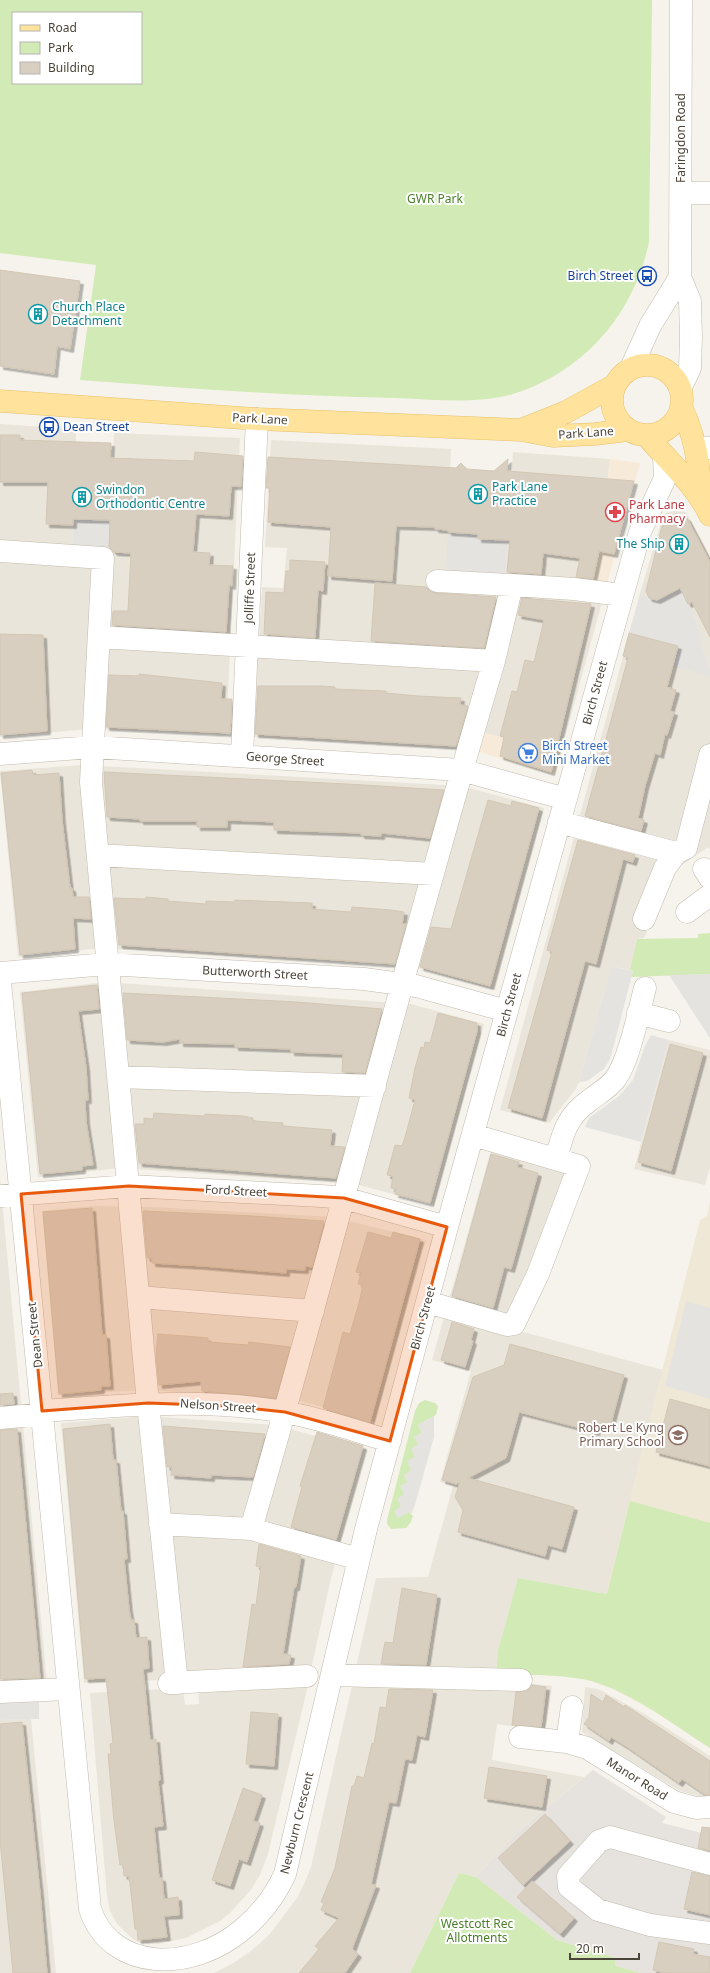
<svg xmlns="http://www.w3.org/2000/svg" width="710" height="1973" viewBox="0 0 710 1973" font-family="'Noto Sans',sans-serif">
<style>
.residential{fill:#eae5da}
.commercial{fill:#f7ead8}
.industrial{fill:#e6e2dd}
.education{fill:#efe8d6}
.green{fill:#d2eab5;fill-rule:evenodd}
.parking{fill:#e5e3e0}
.building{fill:#d8cfc1;stroke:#d3c7b4;filter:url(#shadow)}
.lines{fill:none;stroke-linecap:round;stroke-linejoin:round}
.minor-casing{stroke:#c2bbae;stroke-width:23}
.major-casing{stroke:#e6c16a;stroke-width:23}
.minor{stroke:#fff;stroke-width:22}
.major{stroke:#ffe39c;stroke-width:22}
.marked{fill:#e8590c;fill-opacity:0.2;stroke:#e8590c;stroke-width:3;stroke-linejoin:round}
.labels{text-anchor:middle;stroke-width:4;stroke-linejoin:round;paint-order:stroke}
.street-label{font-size:12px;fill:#4b4439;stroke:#fff}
.park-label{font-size:12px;fill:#4a7f2a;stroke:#fff}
.transit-label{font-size:12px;fill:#164399;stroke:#fff;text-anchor:end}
.culture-label{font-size:12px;fill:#0d838f;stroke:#fff;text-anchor:start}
.health-label{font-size:12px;fill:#be3a42;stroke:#fff;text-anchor:start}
.shop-label{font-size:12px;fill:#366cbe;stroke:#fff;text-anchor:start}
.education-label{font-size:12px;fill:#785e54;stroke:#fff;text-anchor:end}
</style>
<defs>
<filter id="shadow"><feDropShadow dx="3.5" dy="3.5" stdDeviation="0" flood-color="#0004"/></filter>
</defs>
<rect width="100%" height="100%" fill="#f6f3ec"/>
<!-- residential -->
<path class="residential" d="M0,424l76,5 -4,119 -72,-6z
M114,433l126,5 -14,297 -131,-6 13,-165z
M271,440l180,9 -3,81 57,51 8,-129 97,7 -9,84 6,41 -46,168 -57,-15 -31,13 -220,-13 9,-150 21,1 4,-40 -22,-1z
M674,511l12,1 24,44v293l-2,-2 -36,25 -28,66 -7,1 -7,31 -19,-4 -32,116 -4,8 -26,33 -49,-13 141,-520 22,-74 3,-3z
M0,556l98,5 -9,168 -89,8z
M82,765l380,21 82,22 -49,182 -81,-23 -313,-19 -83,9 -18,-186z
M105,982l306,22 73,20 -50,181 -79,-21 -235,-16 -82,9 -18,-185z
M669,1040l41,10v117l-5,18 -71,-16z
M491,1150l90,26 -61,155 143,39 -56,224 -89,-16 -20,72 -2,25 -141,-3 21,-94 52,-1 25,-91 -13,-4 31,-111 -39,-11z
M0,1178l47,505 -47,4z
M93,1206l60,1 180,10 93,23 -51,182 -78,-22 -153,-10 -86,5 -16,-184z
M146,1416l129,9 93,25 -37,128 -21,96 -226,9 -23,-260z
M353,1681l162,1 37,4 -5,36 -2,6 -7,2 -41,-6 -5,36 92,17 -67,55 -41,45 -17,-4 -49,100h-196l21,-11 16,-11 18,-16 28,-37 7,-14 7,-17z
M308,1685l-40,169 -8,21 -10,16 -20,22 -10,8 -34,17 -28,6 -17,-1 -7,-3 -17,-16 -7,-13 -3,-15 -17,-203 93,-5 2,17 14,-1 -1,-17z
M585,1687l13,2 45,24 67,43v43l-30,-8 -98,-59z
M31,1719l25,254h-56v-253z"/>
<!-- commercial -->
<path class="commercial" d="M610,459l30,4 -33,121 -14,-3 8,-38z
M478,731l83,21 -5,20 -5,2 -78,-24z"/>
<!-- industrial -->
<path class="industrial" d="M593,1770l73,47 -4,6 48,12v138h-69l-26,-7 1,-8 -59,-18 -81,-63 41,-45z"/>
<!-- education -->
<path class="education" d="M710,1202v546l-56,-37 -41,-22 -20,-7 13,-88 94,-374 7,-4z"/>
<!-- green -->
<path class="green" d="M0,0h652l-3,242c-15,72 -65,130 -136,152 -38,11 -81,5 -120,4 -105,-2 -209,-10 -313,-18l16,-115 -96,-12zM13,13h128v70h-128z
M710,933v41l-79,3 2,-6 -3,-1 7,-31 61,-1v-4z
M425,1400l10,3 3,3 -2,9 -18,10 4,7 -18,62 5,18 4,4 -2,6 -5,6 -15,1 -4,-5v-4l28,-109 4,-8z
M630,1501l80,22v225c-36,-23 -86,-62 -128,-69 -28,-5 -57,-4 -86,-4l2,-25 20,-72 89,16z
M459,1873l17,4 81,63 59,18 -1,8 26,7h-231z"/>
<!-- parking -->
<path class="parking" d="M73,519l37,1 -1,32 -37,-4z
M509,520l-4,61 -60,-2 3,-47 30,-1v8h6z
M680,588l18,38 -2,1 6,11 -2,1v4l10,27v6l-40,-11 5,-20 -46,-12 11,-38 17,5z
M611,966l22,5 -19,74 -4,14 -6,10 -17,12 -8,1z
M710,974v64l-41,-63z
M651,1035l18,5 -28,102 -56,-15 4,-9 30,-22 14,-16 12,-34z
M686,1301l24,7v91l-45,-13z
M434,1416v21l-19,68 -4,9 -2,-2 -11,6 -4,-7 7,-5 -4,-7 7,-5 -4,-8 7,-4 -3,-7 7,-5 -4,-9 8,-4 -4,-8 7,-5 -4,-7 8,-5 -4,-7z
M39,1700v19l-39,1v-19z"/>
<!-- building -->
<path class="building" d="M0,270l80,11 -10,68 -13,-3 -3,28 -54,-8z
M0,435h20v5l91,3 -1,15 84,3 1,-9 48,4 -2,30h-10l-2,30 -33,-2 -3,38 17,1 -1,12 24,1 -1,20 -3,-1 -3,47 -114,-7 1,-14h15l3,-58 -17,-1 -5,-5 1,-27 -37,-1v6l-27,-1 2,-42h-48z
M268,457l188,11 5,-5 5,6 28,2 14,-12 -1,12 127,10 -20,73 -15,-3 -6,28 -17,-2 4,-19 -37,-5 -2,21 -34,-2 3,-32 -32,-1v-5l-30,-2v-2l-13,-1v-2l-39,-1 -4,55 -64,-5 3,-49 -63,-5 2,-34h-4z
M676,514l11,4 23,44v75l-18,-35 -4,2 -8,-16 -23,12 -8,-2 -3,-7 16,-65 4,-2 3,-7z
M290,560l35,2 -2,29 -5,-1 -3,48 -51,-4 2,-42 18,1 2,-22h4z
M375,583l51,4 5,5 5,1 60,4 -12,51 -113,-7z
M522,598l69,6 -40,168 -51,-16 4,-19 -4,-1 12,-45 5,1 8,-32 9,2 10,-42 -26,-5z
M629,633l49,13 -11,41 9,3 -6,21 4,1 -7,23 -2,-1 -5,21 -5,-2 -10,33 -7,32 6,2 -3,11 -56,-15 43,-158 -5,-2z
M0,634l43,1 4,96 -47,4z
M139,674l83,9 -1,16h11l-2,34 -124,-6 3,-52 30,1z
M258,686h65l12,1v2l51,2v2l32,3 43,2 -1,7 8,1 -12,40 -201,-12z
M32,770l1,5 26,-2 3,47 8,68h2l1,9h16l2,22 -18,-1 2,31 -55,6 -19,-182z
M104,772l243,12 97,6 -14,48 -49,-5v3l-20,-1v-2l-87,-3v-8l-19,-1 -28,-1v7h-30v-6h-57v-2l-33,-2z
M488,800l23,6 1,-5 27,7 -49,178 -70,-19 11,-40 20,2z
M578,840l57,15 -2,7 -10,-3 -27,105 -11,-3 -43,157 -34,-10 44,-156 -5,-2z
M146,897l22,2v2l38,3v-3l29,1v-2l77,3v6l39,3 1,-5 39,3 13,2 -2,12h4l-11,40 -276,-19 -5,-47 32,1z
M97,985l2,24 -21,2 8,56 2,33h-3l1,21 7,44 -11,1v4l-42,4 -18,-181z
M123,993l174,9 85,7 -17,64 -23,-1 1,-18 -52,-2v-3l-56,-2v-3l-55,-1v-4l-17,3 -36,-2z
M438,1013l39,10v8l-47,172 -35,-9 1,-5 -5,-1 2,-12 -6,-1 8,-30 7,1 3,-9 10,-37 -6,-2 6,-30 6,-21 3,1 1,-6 5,1z
M670,1044l33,9 -32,118 -33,-9z
M154,1113l50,3 1,-2 38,2 10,2v3l30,2v3l49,4 -2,16 15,1 -9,31 -197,-15 -4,-39h9v-6l9,1z
M491,1154l28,8 -2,5 21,6 -27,96 -7,-2 -11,41 -41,-12z
M92,1208l10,127h4l4,51h-9v4l-42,4 -16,-182z
M143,1211l109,5 72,5 -12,46 -7,-1v4l-19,-1v4l-83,-7 -51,-3v-5h-5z
M368,1232l23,6 2,-6 27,7 -50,183 -47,-14 20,-76 7,2 9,-31 4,-18 -5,-1 3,-11 -5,-1z
M452,1322l22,7 -3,11 2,1 -8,26 -24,-7z
M158,1334l40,3 10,1v4l40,3 1,-3 41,5 -14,51 -74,-7 -1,-10 -42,4 -3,-29z
M510,1344l114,31 -14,52 -12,-3 -2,8 -77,-20 -13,46 -38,20 106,29 -12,42 -14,-4 -3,11 -87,-24 5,-22 -8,-13 5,-15 -4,2 -14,-4 31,-103 31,-12z
M13,1393l1,11 -14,1v-11z
M670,1399l40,11v56l-54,-14z
M110,1424l3,36h3l5,51h2l4,48h-3l5,50 2,11h3l2,18 11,-1 2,31 -6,1 7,71 6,-1 4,41 -2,1 5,45 -9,1 5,51h3l2,21 14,-2 1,18 -15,1 3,21 -29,3 -1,-11h-2l-6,-53h-5l-1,-11h-3l-6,-44 -6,-67h3l-1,-10 3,-1 -7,-65 -21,1 -22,-250z
M163,1426l102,8 -12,43 -42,-2v3l-40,-3 1,-8h-5z
M17,1429l23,249 -40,1v-249z
M317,1432l46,14 -27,94 -45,-13 11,-40 -2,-1z
M259,1544l42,12 -5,31h-2l-11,67 8,1 -2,9 -46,3 9,-63 4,1 5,-38 -5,-1z
M402,1588l35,7 -11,70 -45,-1 4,-22 8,1z
M532,1685l14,2 -5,40 -29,-2 4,-33 11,-1z
M389,1689l44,1 -8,47 -8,-2 -5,25 -7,-1 -9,44 -7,-1 -18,82 5,1 -24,64 6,5 -13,19h-46l20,-24 -4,-3 24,-28 -18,-8 3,-7 -3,-1 14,-34 17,-82h2l3,-10 7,2 8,-35 2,1 6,-37 6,1z
M591,1694l12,8 3,-7 18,12 1,-2 85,56v34h-4l-24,-16 -3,4 -52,-36 -16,-10 -2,4 -25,-17 5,-7z
M251,1712l27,2 -4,52 -28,-2z
M22,1722l18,171 7,80h-34l-13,-133v-116z
M489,1767l58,9 -5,31 -58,-9z
M243,1788l19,7 -9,26 7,2 -13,39 -8,-3 -9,27 -18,-6z
M545,1814l25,27 -47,44 -25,-27z
M702,1827l8,1v23l-12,-3z
M692,1872l18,4v39l-26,-6z
M532,1881l42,37 -14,16 -43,-37z
M659,1942l35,7 -1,5 17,3v16h-45l-12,-3z"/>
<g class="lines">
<!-- minor casing -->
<g class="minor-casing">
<path id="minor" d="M681,193h29
M631,368l19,-42 30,-49
M680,389l10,-21 1,-31 -1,-36 -10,-24 1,-277
M696,448h14
M0,551l103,7 -12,224 57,621 29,280
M437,581l75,4
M99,637l395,24 18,-76 62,4 48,6
M0,754l93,-7 368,23 105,29
M242,756l15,-337
M559,822l117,31 10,-5 24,-93
M98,855l335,19
M704,869l6,9
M687,912l23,-17
M644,919l21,-51 11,-15
M0,973l107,-9 257,15 52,7 91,25
M0,982l90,927c21,64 103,63 153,20 18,-15 32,-33 42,-55l81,-345 81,-302 193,-695 25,-54 -1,-22
M638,1013l31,8
M119,1077l256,9
M556,1159c7,-27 11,-43 34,-59 9,-7 20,-13 26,-22 13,-18 23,-67 29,-90
M0,1196l129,-10 192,10 23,2 103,29
M139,1297l174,14
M427,1302l80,23 7,-1 24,-50 41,-108 -106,-31
M42,1411c81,-6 162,-13 242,1 36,6 71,19 106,29
M0,1418l43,-4
M160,1524l91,5 108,30
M251,1529c84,-288 157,-580 243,-868
M332,1675l189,5
M169,1683l138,-7
M0,1692l68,-3
M520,1737l47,5 20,6 87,54 22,6 14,-1
M567,1742l5,-35
M710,1864l-100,-27 -11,4 -31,35 1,11 29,23 52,15 60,8"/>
</g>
<!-- major casing -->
<g class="major-casing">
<path id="major" d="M612 400a35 35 0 1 1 70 0a35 35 0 1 1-70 0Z
M0,401l257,18 264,11 32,6 42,-2 33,-4
M681,407c14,28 19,58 19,90
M521,430l45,-18 49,-27
M646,435c22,26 49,49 64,80"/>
</g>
<!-- minor -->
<use href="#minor" class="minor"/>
<!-- major -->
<use href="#major" class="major"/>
</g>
<!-- marked area -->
<path class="marked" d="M129,1186l215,12 103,29 -57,214 -105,-29 -57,-6 -80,-3 -106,8 -21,-217z"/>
<!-- icons -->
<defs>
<g id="bus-ring" transform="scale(1)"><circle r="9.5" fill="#fff" stroke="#1a4fb4" stroke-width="1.5"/><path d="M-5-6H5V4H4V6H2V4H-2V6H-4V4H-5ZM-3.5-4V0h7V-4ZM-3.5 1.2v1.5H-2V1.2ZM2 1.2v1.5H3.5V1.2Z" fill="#1a4fb4"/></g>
<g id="building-ring" transform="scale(1)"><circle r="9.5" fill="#fff" stroke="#0f9aa8" stroke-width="1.5"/><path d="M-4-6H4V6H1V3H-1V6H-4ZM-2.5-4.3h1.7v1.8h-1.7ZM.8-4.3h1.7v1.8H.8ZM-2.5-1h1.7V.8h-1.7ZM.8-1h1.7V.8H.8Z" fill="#0f9aa8"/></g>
<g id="pharmacy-ring" transform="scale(1)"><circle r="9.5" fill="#fff" stroke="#e0444e" stroke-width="1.5"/><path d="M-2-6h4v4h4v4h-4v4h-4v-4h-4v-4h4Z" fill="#e0444e"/></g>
<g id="supermarket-ring" transform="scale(1)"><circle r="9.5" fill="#fff" stroke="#3f7fe0" stroke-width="1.5"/><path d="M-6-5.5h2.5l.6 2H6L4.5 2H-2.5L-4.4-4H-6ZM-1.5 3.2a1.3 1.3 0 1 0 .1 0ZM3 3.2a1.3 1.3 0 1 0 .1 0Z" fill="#3f7fe0"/></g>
<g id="school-ring" transform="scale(1)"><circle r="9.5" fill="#fff" stroke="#8d6e63" stroke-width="1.5"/><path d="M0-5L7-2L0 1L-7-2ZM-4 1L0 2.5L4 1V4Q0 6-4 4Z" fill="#8d6e63"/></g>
</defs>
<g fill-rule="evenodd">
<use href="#bus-ring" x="647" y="276"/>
<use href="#building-ring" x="38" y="314"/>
<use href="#bus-ring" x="49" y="427"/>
<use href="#building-ring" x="478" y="494"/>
<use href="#building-ring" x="82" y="497"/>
<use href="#pharmacy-ring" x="615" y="512"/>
<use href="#building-ring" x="679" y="544"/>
<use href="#supermarket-ring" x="528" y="753"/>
<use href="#school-ring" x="678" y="1435"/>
</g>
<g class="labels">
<!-- street labels -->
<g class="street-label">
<text transform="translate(681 138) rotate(-90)" y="4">Faringdon Road</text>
<text transform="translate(260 419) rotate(3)" y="4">Park Lane</text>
<text transform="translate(586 433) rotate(-4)" y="4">Park Lane</text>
<text transform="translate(250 588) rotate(-88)" y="4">Jolliffe Street</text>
<text transform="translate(595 693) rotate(-75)" y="4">Birch Street</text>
<text transform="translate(285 759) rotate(4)" y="4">George Street</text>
<text transform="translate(255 973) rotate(3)" y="4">Butterworth Street</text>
<text transform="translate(509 1005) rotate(-75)" y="4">Birch Street</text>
<text transform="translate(236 1191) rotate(3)" y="4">Ford Street</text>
<text transform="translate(423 1318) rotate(-75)" y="4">Birch Street</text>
<text transform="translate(35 1335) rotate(-96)" y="4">Dean Street</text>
<text transform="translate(218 1406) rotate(4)" y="4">Nelson Street</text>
<text transform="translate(637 1779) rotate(32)" y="4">Manor Road</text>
<text transform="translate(297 1823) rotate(-76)" y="4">Newburn Crescent</text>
</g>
<!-- park labels -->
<g class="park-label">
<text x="435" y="203">GWR Park</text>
<text x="477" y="1928">Westcott Rec<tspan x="477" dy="14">Allotments</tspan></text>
</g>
<!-- transit labels -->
<g class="transit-label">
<text x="633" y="280">Birch Street</text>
<text x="63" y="431" text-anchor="start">Dean Street</text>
</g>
<!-- culture labels -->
<g class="culture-label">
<text x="52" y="311">Church Place<tspan x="52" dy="14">Detachment</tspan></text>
<text x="492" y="491">Park Lane<tspan x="492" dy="14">Practice</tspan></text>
<text x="96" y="494">Swindon<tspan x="96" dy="14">Orthodontic Centre</tspan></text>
<text x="665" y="548" text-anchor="end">The Ship</text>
</g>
<!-- health labels -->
<g class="health-label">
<text x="629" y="509">Park Lane<tspan x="629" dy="14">Pharmacy</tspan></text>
</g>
<!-- shop labels -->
<g class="shop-label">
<text x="542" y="750">Birch Street<tspan x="542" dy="14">Mini Market</tspan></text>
</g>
<!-- education labels -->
<g class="education-label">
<text x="664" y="1432">Robert Le Kyng<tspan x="664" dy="14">Primary School</tspan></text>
</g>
</g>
<!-- legend -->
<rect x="12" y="12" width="130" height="72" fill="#ffffff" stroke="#b7b4b0"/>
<rect x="20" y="25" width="20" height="6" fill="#ffe39c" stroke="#b7b4b0"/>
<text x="48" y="32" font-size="12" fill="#4b4439">Road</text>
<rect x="20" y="42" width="20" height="12" fill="#d2eab5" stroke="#b7b4b0"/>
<text x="48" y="52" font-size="12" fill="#4b4439">Park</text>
<rect x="20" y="62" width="20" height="12" fill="#d8cfc1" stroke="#b7b4b0"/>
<text x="48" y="72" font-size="12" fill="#4b4439">Building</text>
<!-- scale -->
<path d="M570 1953v6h69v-6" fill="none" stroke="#4b4439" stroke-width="2"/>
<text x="576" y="1953" font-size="12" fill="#4b4439" stroke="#ffffff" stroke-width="3" paint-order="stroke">20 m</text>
</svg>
